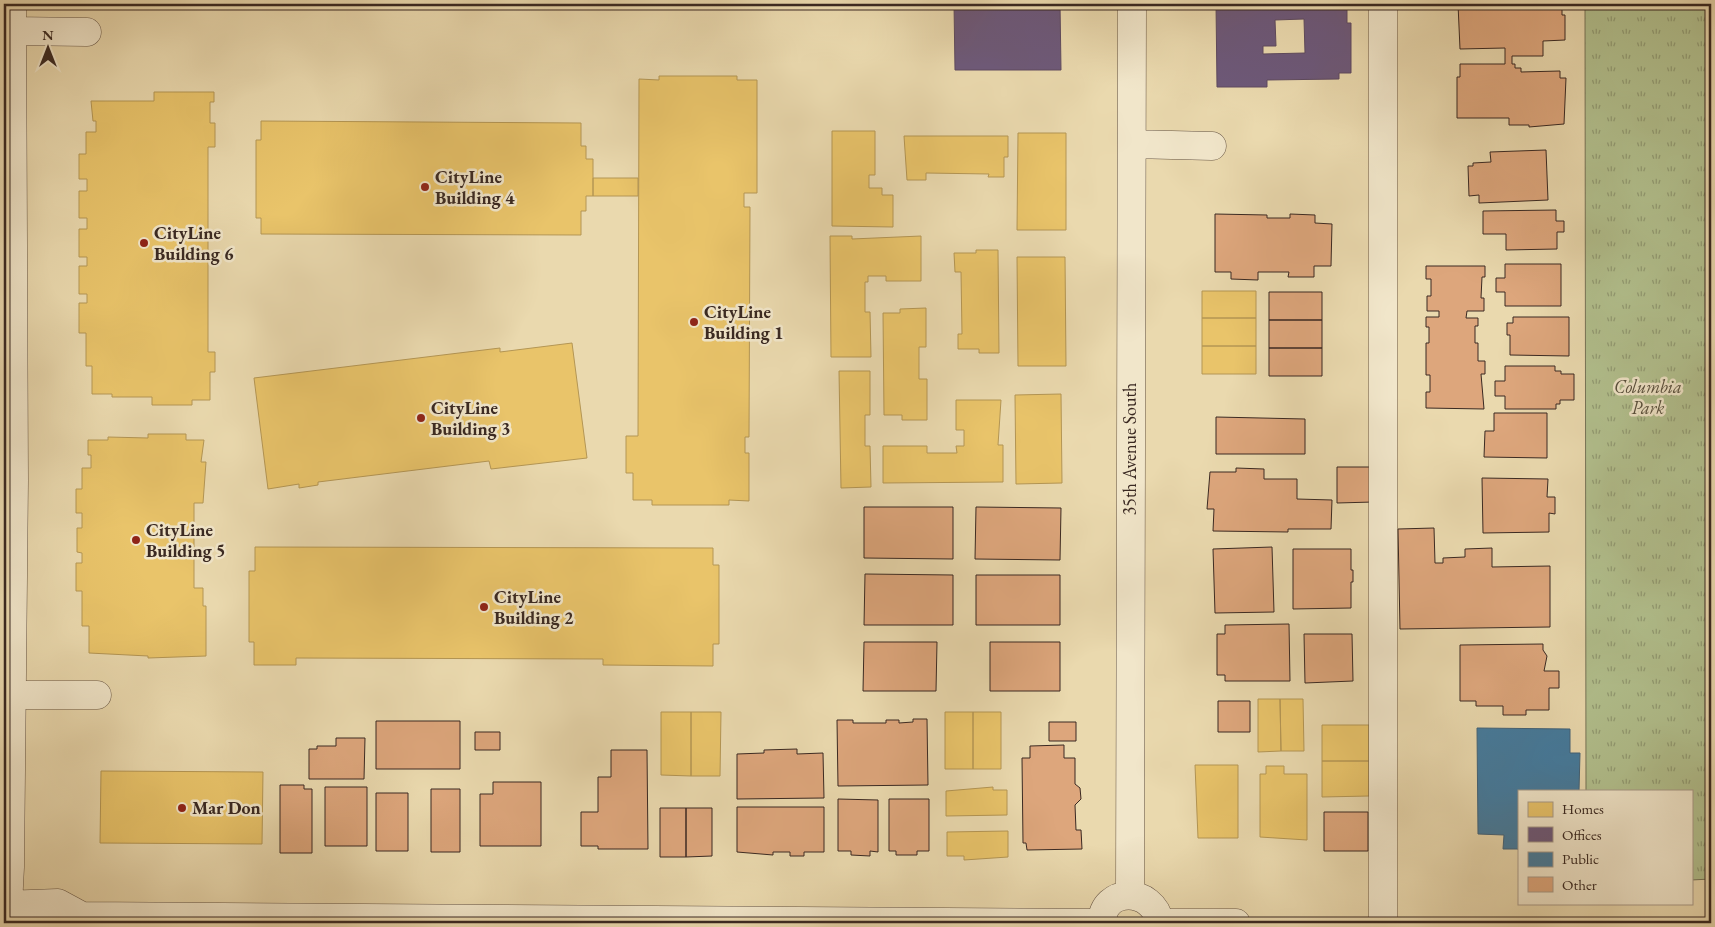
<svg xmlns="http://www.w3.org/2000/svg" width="1715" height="927" viewBox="0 0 1715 927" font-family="'EB Garamond',serif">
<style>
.park{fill:url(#park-tufts);stroke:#767458}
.homes{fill:#e9c46a;stroke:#b49654}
.offices{fill:#6d597a;stroke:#5e4b60;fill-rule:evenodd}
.public{fill:#457b9d;stroke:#426278}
.building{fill:#dda67c;stroke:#3a2922}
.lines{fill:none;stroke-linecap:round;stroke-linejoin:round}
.minor-casing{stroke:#665545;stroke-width:29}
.minor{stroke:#f1e6ca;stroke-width:28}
.poi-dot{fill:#8f2418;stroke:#f1e6ca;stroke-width:2}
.labels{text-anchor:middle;stroke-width:5;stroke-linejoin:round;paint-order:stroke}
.poi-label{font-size:18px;font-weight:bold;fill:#3a2922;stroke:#f1e6ca;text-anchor:start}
.park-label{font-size:18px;font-style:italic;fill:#584f3d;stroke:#f1e6ca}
.street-label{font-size:18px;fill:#3a2922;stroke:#f1e6ca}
</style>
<defs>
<pattern id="park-tufts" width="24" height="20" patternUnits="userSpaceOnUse" patternTransform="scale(1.25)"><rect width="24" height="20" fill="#b2c08e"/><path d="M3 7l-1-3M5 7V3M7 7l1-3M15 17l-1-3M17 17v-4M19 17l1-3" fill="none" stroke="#929c74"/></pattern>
</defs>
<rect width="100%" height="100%" fill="#ead9ae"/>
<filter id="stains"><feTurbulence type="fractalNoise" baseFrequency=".004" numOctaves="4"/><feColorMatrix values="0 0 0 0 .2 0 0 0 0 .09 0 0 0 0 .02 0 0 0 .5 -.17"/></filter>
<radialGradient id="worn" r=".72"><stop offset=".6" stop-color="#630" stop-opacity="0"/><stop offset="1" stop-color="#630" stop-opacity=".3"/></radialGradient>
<!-- park -->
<path class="park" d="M1585,4h126v875l-20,1v-89h-105z"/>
<!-- homes -->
<path class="homes" d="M659,76h78v4h20v113h-13v14h6l-1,230h-4v16h4v48l-20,-1v5h-77v-5h-19v-27h-7v-37h12l1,-357 20,1z
M154,92h60v10h-4v21h5v24h-7v205h7v20h-5v28h-18v5h-40v-8h-40v-3h-20v-28h-6v-33h-7v-30h8v-9h-8v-28h8v-9h-8v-28h8v-11h-8v-27h8v-12h-8v-25h7v-22h10v-11h-3l-2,-20h63z
M261,121l320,2v23h5v13h7v37h-7v15h-5v24l-320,-1v-16h-5v-78h5z
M832,131h43v44h-6v13h13v7h11v32l-61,-1z
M1018,133h48v97h-49z
M904,136h104v21h-4v20h-16l1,-3 -63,-1v7h-19z
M593,178h45v18h-45z
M830,236h22v3l69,-3v45h-35v-5h-18v6h-3v30h5l1,45h-40z
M976,250h22l1,103h-20v-4h-21v-15h4l-1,-62h-6l-1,-19h22z
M1017,257h48l1,109h-48z
M1202,291h54v27h-54z
M926,308v39h-7v32h8v41h-25v-5h-18l-1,-102h17v-4z
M1202,318h54v28h-54z
M572,343l15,115 -96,11 -2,-8 -171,21v3l-19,3v-4l-31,5 -14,-111 246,-30v4z
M1202,346h54v28h-54z
M839,371h31v44h-5v31h5l1,41 -30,1z
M1061,394l1,89 -46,1 -1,-89z
M956,400h45l-3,45h5v37l-120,1v-37h44v7h30l-1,-7h8v-16h-8z
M148,434h38v6h18l-3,22h5l-3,41h-9v85h9v18h3v50l-58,2v-2l-59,-3v-27h-7v-35h-6v-28h6v-10l-5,-1v-24h5v-15h-6v-24h6v-21h9v-13h-3v-15h20v-3l40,1z
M255,547l458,1v17h6v79h-6v22l-110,-1v-6l-307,-1v7h-42v-23h-5v-71h6z
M1258,699h22l1,52 -23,1z
M1280,699h23l1,52h-23z
M661,712h30v64l-30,-1z
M691,712h30l-1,64h-29z
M945,712h28v57h-28z
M973,712h28v57h-28z
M1322,725h47v36h-47z
M1322,761h47v35l-47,1z
M1195,765h43v73h-40z
M1266,766h18v8h23v66l-47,-3v-63h6z
M101,771l162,1 -1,72 -162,-1z
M993,787v3h14v25l-61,1v-25z
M1008,831v26l-44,3v-4h-17v-24z"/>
<!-- offices -->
<path class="offices" d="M954,4h106l1,66h-106z
M1216,4h131v19h4v50h-12v6l-72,1v7h-50zM1304,19l1,34 -42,1v-8h13l-1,-26z"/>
<!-- public -->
<path class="public" d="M1477,728l93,1v24h10l-1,38h-60v61l-1,-3h-15l1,-14 -26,-1z"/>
<!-- building -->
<path class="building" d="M1458,4h104v11h3v25l-22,1v15h-31v8h3v4h6v4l39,-1v7h6l-2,46 -35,3v-2h-20v-7h-52v-41h3v-13h45v-16l-45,1z
M1546,150l2,50 -69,3v-8l-10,1 -1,-30h5v-3l18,-1 -1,-10z
M1556,210v11h8v11h-7v17l-51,1v-16h-23v-23z
M1215,214l52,1v3h23v-4l25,1v8l17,1 -1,42h-17v11h-26l1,-5h-31v8l-27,-1v-7h-16z
M1505,264h56v42h-56v-14h-9v-14h9z
M1426,266h59v11h-3l-1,21h3v13h-17l-1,7h12v8h-3v17h3v18h7v13h-4l3,35 -58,-1v-16h4v-17h-4v-32h3v-16h-3v-10h13v-6h-12v-15h4v-17h-5z
M1269,292h53v28h-53z
M1513,317h56v39l-59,-1v-20h-3v-12h6z
M1269,320h53v28h-53z
M1269,348h53v28h-53z
M1505,366h50v5h6v3h13v26h-14v4h-4v5h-51v-13h-10v-15h10z
M1494,413h53v45l-63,-1 1,-26h9z
M1216,417l89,2v35h-89z
M1337,467h36v35l-36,1z
M1236,468l28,1v10h33v20l35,1 -1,29h-43v3l-75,-1 1,-22h-7l3,-37h26z
M1482,478l66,1 -1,18h8v17l-6,-1v19l-66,1z
M864,507h89v52l-89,-1z
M976,507l85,1 -1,52 -85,-1z
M1434,528l1,35h8v-5l22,-1v-8l27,-1v19l58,-1v61l-150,2 -2,-100z
M1272,547l2,65 -59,1 -2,-64z
M1293,549h58v21h2v12h-2v26l-58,1z
M865,574l88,1v50h-89z
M976,575h84v50h-84z
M1289,624l1,57h-65v-6h-8v-41h8v-9z
M1304,634h48l1,47 -48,2z
M864,642h73l-1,49h-73z
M990,642h70v49h-70z
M1543,644v6l4,6 -3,15h15v17h-10v22h-23v5h-23v-9h-27v-5h-16v-56z
M1218,701h32v31h-32z
M913,719h14l1,66 -90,1 -1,-66h16v3h33v-3h13v3l14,-1z
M376,721h84v48h-84z
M1049,722h27v19h-27z
M475,732h25v18h-25z
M336,738h29l-1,41h-55v-30h8v-3h19z
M1064,745v13h11v26l5,4 1,11 -6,6 1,25h5l1,19 -55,1 -1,-7h-3l-1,-85h8v-12z
M797,749v5l26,-1 1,45 -87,1v-45l27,-1v-3z
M611,750h36l1,99h-50v-3h-17v-34h17v-35h13z
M493,782h48v64h-61v-52h13z
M280,785h24v4h8v64h-32z
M325,787h42v59h-42z
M431,789h29v63h-29z
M376,793h32v58h-32z
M838,799l40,1v52l-8,-1v5l-19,-1v-4h-13z
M889,799h40v52h-12v4h-21v-4h-7z
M737,807h87v45h-20v4h-14v-4h-17v3l-36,-3z
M660,808h26v49h-26z
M686,808h26v48l-26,1z
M1324,812h44v39h-44z"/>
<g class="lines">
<!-- minor casing -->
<g class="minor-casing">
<path id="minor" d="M1383,4v919
M12,31l75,1
M1132,144l80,2
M11,695h86
M1130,895l2,-891
M4,905l54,-2 24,13 1020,7
M8,905l2,-38 4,-387 -2,-476
M1102,923c0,-36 51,-37 58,0
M1160,923h76"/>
</g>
<!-- minor -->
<use href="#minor" class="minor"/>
</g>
<!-- markers -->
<g class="poi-dot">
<circle cx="425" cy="187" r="5"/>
<circle cx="144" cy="243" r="5"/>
<circle cx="694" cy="322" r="5"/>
<circle cx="421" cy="418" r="5"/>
<circle cx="136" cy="540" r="5"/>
<circle cx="484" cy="607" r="5"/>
<circle cx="182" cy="808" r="5"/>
</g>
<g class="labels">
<!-- poi labels -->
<g class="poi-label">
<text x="435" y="183">CityLine<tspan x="435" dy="21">Building 4</tspan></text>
<text x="154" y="239">CityLine<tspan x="154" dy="21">Building 6</tspan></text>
<text x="704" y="318">CityLine<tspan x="704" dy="21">Building 1</tspan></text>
<text x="431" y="414">CityLine<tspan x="431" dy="21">Building 3</tspan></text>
<text x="146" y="536">CityLine<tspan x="146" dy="21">Building 5</tspan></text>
<text x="494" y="603">CityLine<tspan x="494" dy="21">Building 2</tspan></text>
<text x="192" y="814">Mar Don</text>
</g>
<!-- park labels -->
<g class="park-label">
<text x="1648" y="393">Columbia<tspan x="1648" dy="21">Park</tspan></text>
</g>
<!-- street labels -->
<g class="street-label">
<text transform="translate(1130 449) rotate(-90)" y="6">35th Avenue South</text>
</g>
</g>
<!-- margin -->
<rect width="1715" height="927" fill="none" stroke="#ead9ae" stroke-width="20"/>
<rect x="5" y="5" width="1705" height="917" fill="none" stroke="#3a2922" stroke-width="2.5"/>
<rect x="10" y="10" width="1695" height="907" fill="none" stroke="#3a2922"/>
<!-- legend -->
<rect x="1518" y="790" width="175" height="115" fill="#f1e6ca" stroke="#a89a87"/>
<rect x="1528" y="802" width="25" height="15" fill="#e9c46a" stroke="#a89a87"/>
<text x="1562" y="814" font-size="15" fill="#3a2922">Homes</text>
<rect x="1528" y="827" width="25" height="15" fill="#6d597a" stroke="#a89a87"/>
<text x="1562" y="840" font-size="15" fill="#3a2922">Offices</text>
<rect x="1528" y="852" width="25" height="15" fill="#457b9d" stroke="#a89a87"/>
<text x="1562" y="864" font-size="15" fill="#3a2922">Public</text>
<rect x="1528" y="877" width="25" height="15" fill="#dda67c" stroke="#a89a87"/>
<text x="1562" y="890" font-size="15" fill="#3a2922">Other</text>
<!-- north arrow -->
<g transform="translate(48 48)" stroke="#f1e6ca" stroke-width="4" paint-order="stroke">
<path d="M0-4L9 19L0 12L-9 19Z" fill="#3a2922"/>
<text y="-8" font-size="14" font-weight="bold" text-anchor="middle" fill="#3a2922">N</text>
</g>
<rect width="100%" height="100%" filter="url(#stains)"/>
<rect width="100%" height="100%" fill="url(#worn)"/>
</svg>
